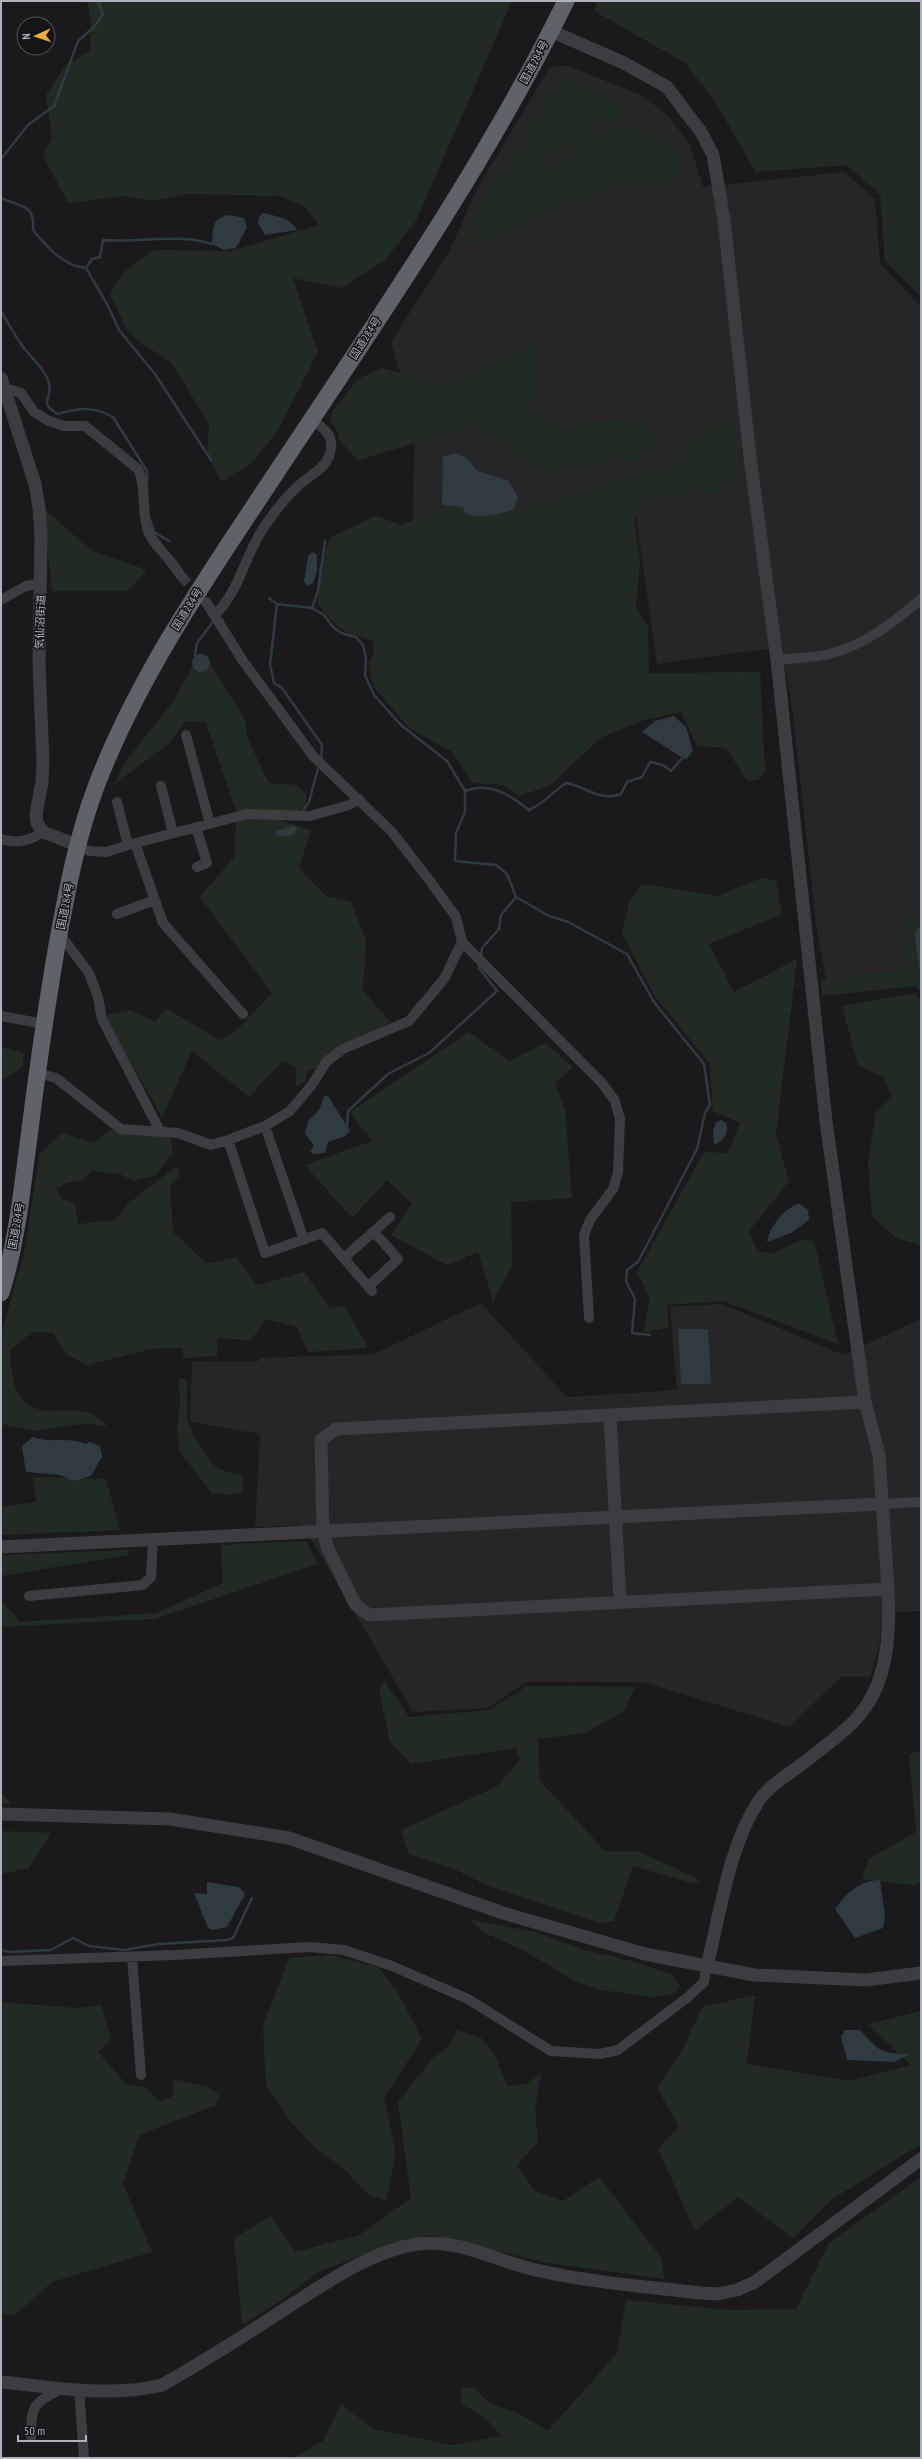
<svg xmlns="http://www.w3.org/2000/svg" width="922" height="2459" viewBox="0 0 922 2459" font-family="'PT Sans Narrow','Noto Sans JP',sans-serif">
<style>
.built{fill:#262629}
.green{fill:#222b23}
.water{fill:#303a41}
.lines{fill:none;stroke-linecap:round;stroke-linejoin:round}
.stream{stroke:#303a41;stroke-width:2.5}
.minor-tunnel{stroke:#37383c;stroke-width:10;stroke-dasharray:10 5;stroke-linecap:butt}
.minor{stroke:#3b3d41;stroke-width:10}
.tertiary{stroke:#3b3d41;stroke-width:13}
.trunk{stroke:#5f6269;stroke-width:17}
.labels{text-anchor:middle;stroke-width:3;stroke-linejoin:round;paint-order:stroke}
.street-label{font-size:11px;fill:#adb2bc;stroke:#151518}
</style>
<rect width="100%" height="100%" fill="#1a1a1c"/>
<!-- built -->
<path class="built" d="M568,66l73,29 28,21 21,29 13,42 141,-15 31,27 5,64 41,44v679l-2,-2 -90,9 -12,-61 -26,-234 -10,-51 -124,17 -22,-154 -223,35 3,-121 -24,-82 58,-90 28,-63 73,-122z
M481,1303l86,94 110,-7 -7,-83 52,-3 121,51 78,-36v292l-39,2 -2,30 -10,34h-29l-52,50 -146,-45h-117l-38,26 -75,4 -100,-170 -15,-17 -43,2 5,-93 -70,-12 2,-61 65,1 3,-4 114,-4z"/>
<!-- green -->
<path class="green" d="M87,1h425l-96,220 -31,39 -44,28 -48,-10 25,74 -39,76 -25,33 -32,21 -15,-26 2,-32 -38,-62 -33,-21 -11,-11 -17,-36 14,-22 30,-22 77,1 88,-26 -14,-18 -25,-11 -93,-2 -35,7 -27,-5 -57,7 -25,-48 9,-17 -6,-43 19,-29 25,-15 1,-29z
M598,1h323v296l-36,-36 -5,-67 -33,-29 -91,7 -42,-72 -29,-37 -91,-52z
M563,76l58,22 1,23 -21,5 -24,17 -11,12 -19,4 -10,-10 3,7 10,8 18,-6 14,-18 19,-9 17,-4h28l16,10 16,16 -1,25 -22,13 -37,-3 -54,19 -67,34 -34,2 22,-53 41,-51 -4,-4 35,-56z
M538,342l1,36 -9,31 31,18 23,-4 62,-5 13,22 -17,18 -93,15 -38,-17 -30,-26 -24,1 -99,29 -19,-20 -2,-10 -7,-10 3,-9 25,-32 24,-11 61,16z
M711,424h24l4,49 -14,17 -80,9 -11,18 6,45 -4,45 12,20 1,46 111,-1 5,100 -7,8 -11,1 -21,-33 -29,-2 -16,-34 -37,8 -42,17 -53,49 -31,10 -14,-11 -31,-2 -22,-32 -41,-22 -37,-43 -4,-23 5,-12 -2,-11c-30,-7 -35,-12 -54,-36l1,-35 11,-31 45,-22 27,9 48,-21 69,3 68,-18 34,-12 34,-6 16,-5 18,-25z
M43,508l49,43 55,19 -19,21h-76z
M200,653l13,15 32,52 2,17 22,46 28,2 9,9v12l-25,15 30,9 -12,38 27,28 25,6 15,38 -3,50 27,32 -73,46 -9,2 -3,12 -9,4v-19l-14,-6 -33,36 -57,-46 -30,66 -58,-101 26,-6 25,12 11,-14 53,32 18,-10 35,-37 -72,-96 35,-41 1,-45 -30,-89 -20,-1 -17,22 -54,41 8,-19 51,-65z
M761,878l15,2 6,34 -73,30 25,48 63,-33 -21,176 13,46 -40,50 8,20 16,2 30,-14 11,2 24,103 -115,-43 -56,4 2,22 -26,6 7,-35 -13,-26 67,-120 24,1 12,-30 -27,-12 -3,-47 -56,-69 -32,-62 7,-30 13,-19 76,12z
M921,912v81l-5,-7 -94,10 -1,-16 74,-9 7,-6 -2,-51z
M915,993l6,8v244l-25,-7 -24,-22 -4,-55 8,-49 16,-15 -9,-20 -25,-12 -16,-59z
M469,1032l40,29 36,-18 28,24 -18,16 10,27 7,88 -61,4 1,64 -19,35 -15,-49 -31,13 -56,-30 21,-31 -25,-24 -35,38 -47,-53 67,-24 -22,-29z
M1,1048l10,1 13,5 -2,13 -21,14z
M110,1129l61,9 2,15 -17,22 -23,6 -13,-7 -29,-3 -8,9 -17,3 -9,6 5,10 13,4 3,21 37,-4 14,-17 48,-37 3,10 -10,9 3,47 34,32 29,-7 21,28 47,-13 26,36 15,-2 23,42 -60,4 -11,-25 -31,-8 -15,21 -34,-2v18l-34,2 -1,-10 -30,1 -66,16 -21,-12 -12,-20 -21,-1 -22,18c2,102 68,34 97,77l-19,-4 -53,8 -34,-7v-89l24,-86 14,-94 23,-22 31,10z
M182,1377l5,5v38l8,18 18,27 8,5 20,5 3,9 -1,9 -14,2 -17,-2 -32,-41 -3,-21 3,-31 -2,-19z
M33,1477l73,2 14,51 -119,5v-28l35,-5z
M306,1541l12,23 -164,55 -153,8v-27l19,22 136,-9 67,-30 -2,-38z
M129,1550l-1,5 -127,21v-21z
M384,1680l25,37 80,-7 38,-24 108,1 -11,24 -39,22 -47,6 2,42 65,70h33l62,29 -5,4 -62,-18 -19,55 -15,2 -113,-38 -34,-17 -43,-14 -8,-24 97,-44 22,-27 -4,-11 -105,16 -21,-22 -11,-52z
M921,1751v131l-10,3 -49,-6 7,-20 47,-27 -7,-78z
M1,1794h2l8,10h-10z
M1,1831l50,2 -22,35 -28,6z
M471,1920l64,12 50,18 51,12 37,13 7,12 -8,7 -18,3 -53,-7 -25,-8 -51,-31 -42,-19z
M329,1955l49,12 19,24 25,48 -38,59 12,56 -10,46 -17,-5 -26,-27 -24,-17 -28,-29 -25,-37 -3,-59 26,-68z
M755,1995l-8,69 102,17 62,-16 -43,-41 53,-13v133l-90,56 -38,38 -55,-41 -43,34 -37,-82 21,-23 -22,-38 26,-39 19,-42z
M1,2002l76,6 24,-3 10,34 -13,13 28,32 20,4 15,14 12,-6v-17l35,8 12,8 -4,10 -77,30 -16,49 29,68 -100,30 -37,33 -14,-2z
M457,2030l24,8 14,17 12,31 19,-2 15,-11 -6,36 3,33 -21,23 18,26 28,10 36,-24 63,82 2,20 -116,-16 -117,-28 -47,12 -66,25 -39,30 -37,23 -8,-87 37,-22 24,36 65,-17 51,-37 -13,-96 35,-44 15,-11z
M921,2177v281h-628l30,-17 18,-37 33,25 77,16 51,-9 -15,-16 -26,-17v-16l14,1 15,16 28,9 30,18 69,-78 9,-53 101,10 69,-1 33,-66z"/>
<!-- water -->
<path class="water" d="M263,213c12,3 28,5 34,17l-32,5 -7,-12 1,-6z
M229,215l15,3 3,9 -11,21 -12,2 -12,-6c2,-16 -2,-25 17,-29z
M456,453l13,7 8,11 31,9 10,18 -5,12c-14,4 -36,11 -49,2l-1,-5 -21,-2 1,-48z
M313,552l4,3v16l-4,12 -6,3 -3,-5 4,-25z
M192 663a9 9 0 1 1 18 0a9 9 0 1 1-18 0Z
M674,716l12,11 7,23 -7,10 -44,-28 13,-11z
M292,826l5,1c-2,10 -11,10 -19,9l-3,-4z
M921,927v52l-6,-43 2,-7z
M324,1096h4l22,35 -5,5 -17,6 -3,11 -12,1 -3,-2 4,-7 -9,-11 3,-13 11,-11z
M721,1120l5,3c3,11 -3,18 -12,22l-1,-14 3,-9z
M799,1203l9,7 1,10 -18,13 -24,9c3,-16 17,-33 32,-39z
M678,1329h30l3,55h-30z
M33,1437c17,7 35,-1 52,7l5,-2 10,4 2,11 -11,19 -18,5 -13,-6 -34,-3 -4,-26z
M880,1880l5,36 -2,12 -28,10 -20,-29c12,-17 24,-28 45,-29z
M207,1882l32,5 6,7 -18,33 -14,3 -5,-2 -14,-35 13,1z
M845,2030h15c19,21 21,24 50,24l-16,8 -47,-2 -6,-23z"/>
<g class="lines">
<!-- stream -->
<path class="stream" d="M1,159l27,-34 26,-19 24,-65 17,-15 8,-12 -5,-13
M1,198c22,10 34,6 32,32 14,17 30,36 53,38l6,-9 8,-2 3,-17c35,3 75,-7 109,4
M1,217v9
M86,268l22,38 11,24 36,44 56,86
M1,311c7,12 14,25 23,37 8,11 21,21 25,35 4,17 -12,19 9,31 21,-6 35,-8 55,3l34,54v13
M150,519l4,13 15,9
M269,598l8,6 35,4 6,-17 7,-50
M277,604l-7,60 4,19 8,5 40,57 -1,15
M312,608l12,7 9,12 8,6 15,4 7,8 3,13 -1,17 9,20 27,30 46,36 18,30v21l-9,21 -1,28 41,4 11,9 9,23 33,19 19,6 59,32 27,48 50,62 6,41 -5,8 -8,36 -59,113 -11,8 -1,11 9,18 -3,34 18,2
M195,655l2,-12 18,-24
M465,791c24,-10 45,4 64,19 17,-8 22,-17 37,-27 19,3 34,19 55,11l6,-12 15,-5 8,-15 13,3 8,6 12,-14
M302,812l7,-10 10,-37
M481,956l1,-8 17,-19 2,-14 15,-18
M347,1127l1,-16 40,-37 41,-21 68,-62 -18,-23 1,-5
M1,1950l8,2 42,-2 22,-12 16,8 35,4 35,-6 68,-4 6,-2 19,-40"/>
<!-- minor-tunnel -->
<path class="minor-tunnel" d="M181,576l19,20"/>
<!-- minor -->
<path class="minor" d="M5,390h7l9,3 13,19 13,8 16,6h22l53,43c9,19 3,42 10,62 5,14 25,30 33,45
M1,600l25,-14 15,-3
M215,615c25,-25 30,-60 49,-88 9,-13 21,-29 33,-40 11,-11 29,-18 33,-34 5,-18 -6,-24 -18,-34
M777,660c17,-2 36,-2 52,-6 36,-9 64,-31 92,-55
M186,735l24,89
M161,786l12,47
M117,802l11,43
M196,827l11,36 -10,4
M1,839c15,5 29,2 42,-7
M135,843l28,80 80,91
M77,845l12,6 18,1 21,-7 119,-31 63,2 39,-11 10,-6
M117,914l38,-14
M59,933l30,40 9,24 4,22 58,112
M462,942l140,141 13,18 5,18 -2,53 -5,17 -23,31 -6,15 5,83
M1,1016l43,8
M37,1073l19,5 65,51 57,4 33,12 17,-5 37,-14 25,-15 21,-25 16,-25 16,-12 66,-28 35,-42 18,-37 -6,-25 -26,-36 -38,-49 -79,-76 -70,-95 -37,-59
M265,1126l39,114
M228,1140l37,113 57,-20 50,58
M344,1258l46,-41
M368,1287l30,-28 -24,-27
M882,1504l39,-2
M29,1596l114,-11 8,-8 2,-39
M132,1957l9,118
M1,1961l174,-6 133,-8 36,3 48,16 76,33 83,52 49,3 18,-4 70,-53 16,-15 3,-17
M79,2389l5,69
M31,2437c0,-33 3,-34 32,-49"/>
<!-- tertiary -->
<path class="tertiary" d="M551,31l73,32 43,24 34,45 12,23 11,65 26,237 27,203 49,461 39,281
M1,378l34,106 4,23 2,28 -2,129 4,98 -1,20 -6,32 1,9 6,9 34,13
M865,1402l14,53 9,134 -519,26 -14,-11 -27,-55 -5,-18 -2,-91 15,-11z
M610,1416l10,185
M1,1547l881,-43
M1,1814l169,5 119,19 214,75 142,41 109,21 112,5 55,-7
M707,1965c14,-53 21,-117 51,-163 11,-17 33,-29 48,-41 20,-16 44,-32 59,-53 24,-35 25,-78 23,-119
M1,2382c53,5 109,16 161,3 43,-24 85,-51 126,-78 38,-24 85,-57 130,-63 37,-5 71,13 106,23 57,15 118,19 177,26l16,1 20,-4 18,-8 166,-123"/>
<!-- trunk -->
<path class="trunk" d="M1,1293c16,-50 21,-104 28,-156 8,-64 17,-128 28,-192 10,-54 20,-109 40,-161 43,-112 113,-211 179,-311 102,-154 208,-306 290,-472"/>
</g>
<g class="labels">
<!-- street labels -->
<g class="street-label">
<text transform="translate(534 62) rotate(-62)" y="4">国道284号</text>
<text transform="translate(365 338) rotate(-57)" y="4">国道284号</text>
<text transform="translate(187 609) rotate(-58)" y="4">国道284号</text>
<text transform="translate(40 622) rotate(-88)" y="4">気仙沼街道</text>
<text transform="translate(65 906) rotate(-79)" y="4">国道284号</text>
<text transform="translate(16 1226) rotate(-80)" y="4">国道284号</text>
</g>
</g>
<!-- border -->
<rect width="922" height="2459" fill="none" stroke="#adb2bc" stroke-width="4"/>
<!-- north arrow -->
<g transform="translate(36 36) rotate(267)"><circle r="19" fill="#151518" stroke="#52545a"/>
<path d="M0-3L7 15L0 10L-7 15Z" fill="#f0aa3f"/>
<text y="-6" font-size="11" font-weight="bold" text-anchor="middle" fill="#adb2bc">N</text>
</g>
<!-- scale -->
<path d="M18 2435v6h68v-6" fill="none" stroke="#adb2bc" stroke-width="2"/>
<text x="24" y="2435" font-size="12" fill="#adb2bc" stroke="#151518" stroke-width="3" paint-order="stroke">50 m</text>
</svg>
